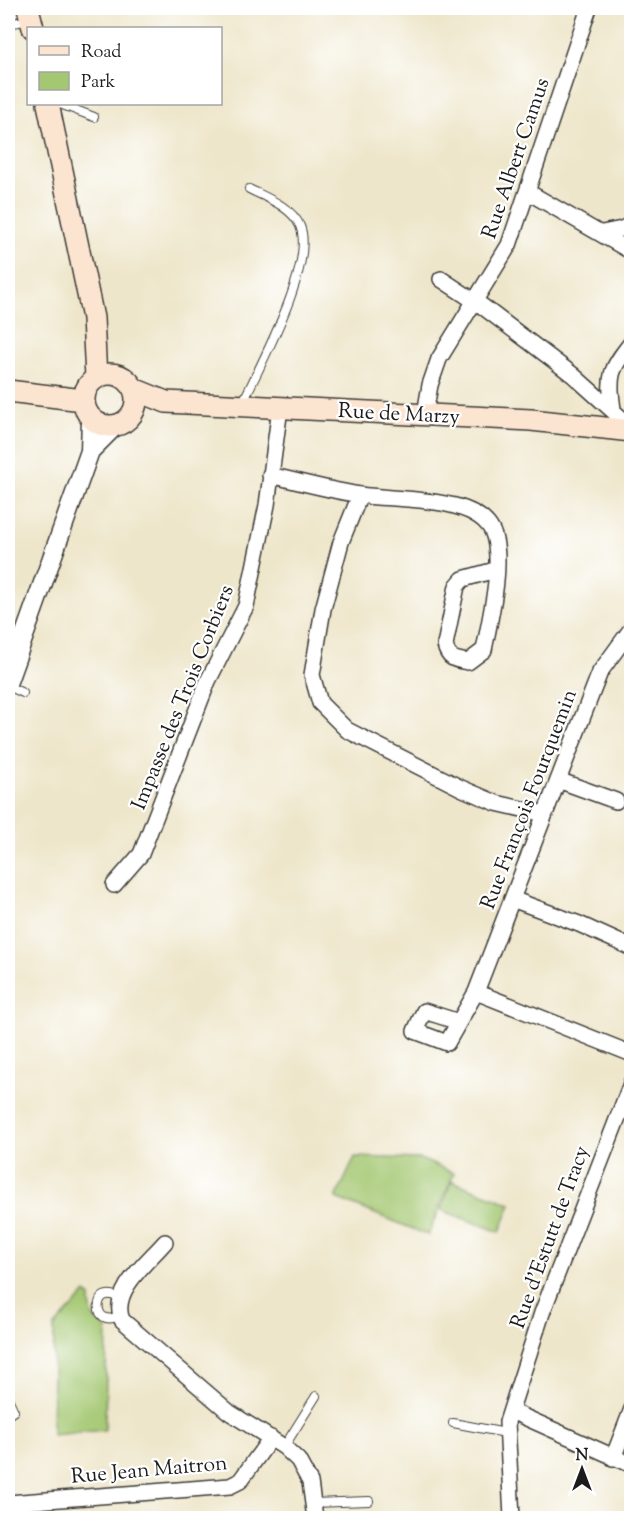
<svg xmlns="http://www.w3.org/2000/svg" width="639" height="1526" viewBox="0 0 639 1526" font-family="'Sorts Mill Goudy',serif">
<style>
.green{fill:#a4c872;stroke:#607247;stroke-width:1.5}
.lines{fill:none;stroke-linecap:round;stroke-linejoin:round}
.service-casing{stroke:#3c3a36;stroke-width:10}
.minor-casing{stroke:#3c3a36;stroke-width:18}
.tertiary-casing{stroke:#3c3a36;stroke-width:21}
.secondary-casing{stroke:#3c3a36;stroke-width:24}
.service{stroke:#fff;stroke-width:8}
.minor{stroke:#fff;stroke-width:15}
.tertiary{stroke:#fff;stroke-width:18}
.secondary{stroke:#fce5d0;stroke-width:21}
.labels{text-anchor:middle;stroke-width:4.5;stroke-linejoin:round;paint-order:stroke}
.street-label{font-size:21px;fill:#1c1c1c;stroke:#fff}
</style>
<rect width="100%" height="100%" fill="#fff"/>
<filter id="ink" filterUnits="userSpaceOnUse"><feTurbulence type="fractalNoise" baseFrequency=".0167" numOctaves="2"/><feDisplacementMap in="SourceGraphic" scale="12" xChannelSelector="R" yChannelSelector="G"/><feConvolveMatrix kernelMatrix="1 2 1 2 8 2 1 2 1" color-interpolation-filters="sRGB"/></filter>
<filter id="wash" filterUnits="userSpaceOnUse"><feTurbulence type="fractalNoise" baseFrequency=".008" numOctaves="4" result="noise"/><feDisplacementMap in="SourceGraphic" scale="24" xChannelSelector="R" yChannelSelector="G"/><feGaussianBlur stdDeviation="1.35" result="paint"/><feColorMatrix in="noise" values="0 0 0 0 0 0 0 0 0 0 0 0 0 0 0 0 0 1.4 0 .05"/><feComposite in="paint" operator="in"/></filter>
<g filter="url(#wash)">
<rect width="100%" height="100%" fill="#eee6ca"/>
<!-- green -->
<path class="green" d="M355,1157l65,2 34,14 -26,62 -92,-37z
M452,1181l59,23 -11,28 -59,-22z
M86,1293l4,4c0,17 2,23 17,30l-2,103 -53,5 2,-108z"/>
</g>
<g filter="url(#ink)">
<g class="lines">
<!-- service casing -->
<g class="service-casing">
<path id="service" d="M8,24l21,-4
M60,104l34,13
M242,404c17,-37 74,-140 58,-178 -8,-19 -33,-28 -51,-37
M8,686l15,7
M120,1315c-29,17 -28,-35 0,-16
M8,1398l6,13 -6,4
M453,1423l53,10
M284,1447l32,-51
M313,1503l56,-2"/>
</g>
<!-- minor casing -->
<g class="minor-casing">
<path id="minor" d="M528,192l104,60
M602,233l20,-4 10,-5
M441,279l41,27 91,69 59,53
M613,409c-5,-33 -3,-40 19,-67
M425,414l5,-29 9,-26 70,-114 80,-237
M270,475c29,7 59,15 90,20 34,6 122,-1 134,41 9,30 -4,83 -10,114l-16,12c-13,-2 -20,-3 -23,-17l12,-59 6,-7 32,-9
M360,495l-19,47 -18,67 -11,66 8,28 27,27 114,58 35,15 48,11
M558,780l58,21
M114,885l27,-31 67,-173 38,-75 21,-101 13,-97
M512,899l67,25 53,24
M476,992l156,62
M459,1022l-35,-11 -9,20 32,12 29,-51 124,-320 32,-44
M165,1242c-17,20 -55,49 -43,78l107,92 55,35 14,13 12,22 5,36
M511,1411l121,54
M613,1458l19,-49
M8,1503l222,-17 10,-5 31,-43
M512,1518l-5,-96 35,-109 90,-232"/>
</g>
<!-- tertiary casing -->
<g class="tertiary-casing">
<path id="tertiary" d="M90,451l24,-24
M8,681l82,-230 1,-32"/>
</g>
<!-- secondary casing -->
<g class="secondary-casing">
<path id="secondary" d="M28,8l5,20
M48,104l45,214 3,60
M84 400a26 26 0 1 1 52 0a26 26 0 1 1-52 0Z
M134,389l32,13 365,18 101,11
M8,391l75,9"/>
</g>
<!-- service -->
<use href="#service" class="service"/>
<!-- minor -->
<use href="#minor" class="minor"/>
<!-- tertiary -->
<use href="#tertiary" class="tertiary"/>
<!-- secondary -->
<use href="#secondary" class="secondary"/>
</g>
</g>
<g class="labels">
<!-- street labels -->
<g class="street-label">
<text transform="translate(515 158) rotate(-71)" y="7">Rue Albert Camus</text>
<text transform="translate(399 413) rotate(3)" y="7">Rue de Marzy</text>
<text transform="translate(182 697) rotate(-68)" y="7">Impasse des Trois Corbiers</text>
<text transform="translate(528 799) rotate(-69)" y="7">Rue François Fourquemin</text>
<text transform="translate(549 1237) rotate(-70)" y="7">Rue d'Estutt de Tracy</text>
<text transform="translate(149 1469) rotate(-5)" y="7">Rue Jean Maitron</text>
</g>
</g>
<!-- margin -->
<rect width="639" height="1526" fill="none" stroke="#fff" stroke-width="30"/>
<!-- legend -->
<rect x="27" y="27" width="195" height="78" fill="#ffffff" stroke="#a4a4a4" stroke-width="1.5"/>
<rect x="39" y="46" width="30" height="9" fill="#fce5d0" stroke="#a4a4a4" stroke-width="1.5"/>
<text x="81" y="57" font-size="18" fill="#1c1c1c">Road</text>
<rect x="39" y="72" width="30" height="18" fill="#a4c872" stroke="#a4a4a4" stroke-width="1.5"/>
<text x="81" y="87" font-size="18" fill="#1c1c1c">Park</text>
<!-- north arrow -->
<g transform="translate(582 1469)" stroke="#ffffff" stroke-width="4.5" paint-order="stroke">
<path d="M0-4.5L10 22L0 15L-10 22Z" fill="#1c1c1c"/>
<text y="-9" font-size="16" font-weight="bold" text-anchor="middle" fill="#1c1c1c">N</text>
</g>
</svg>
